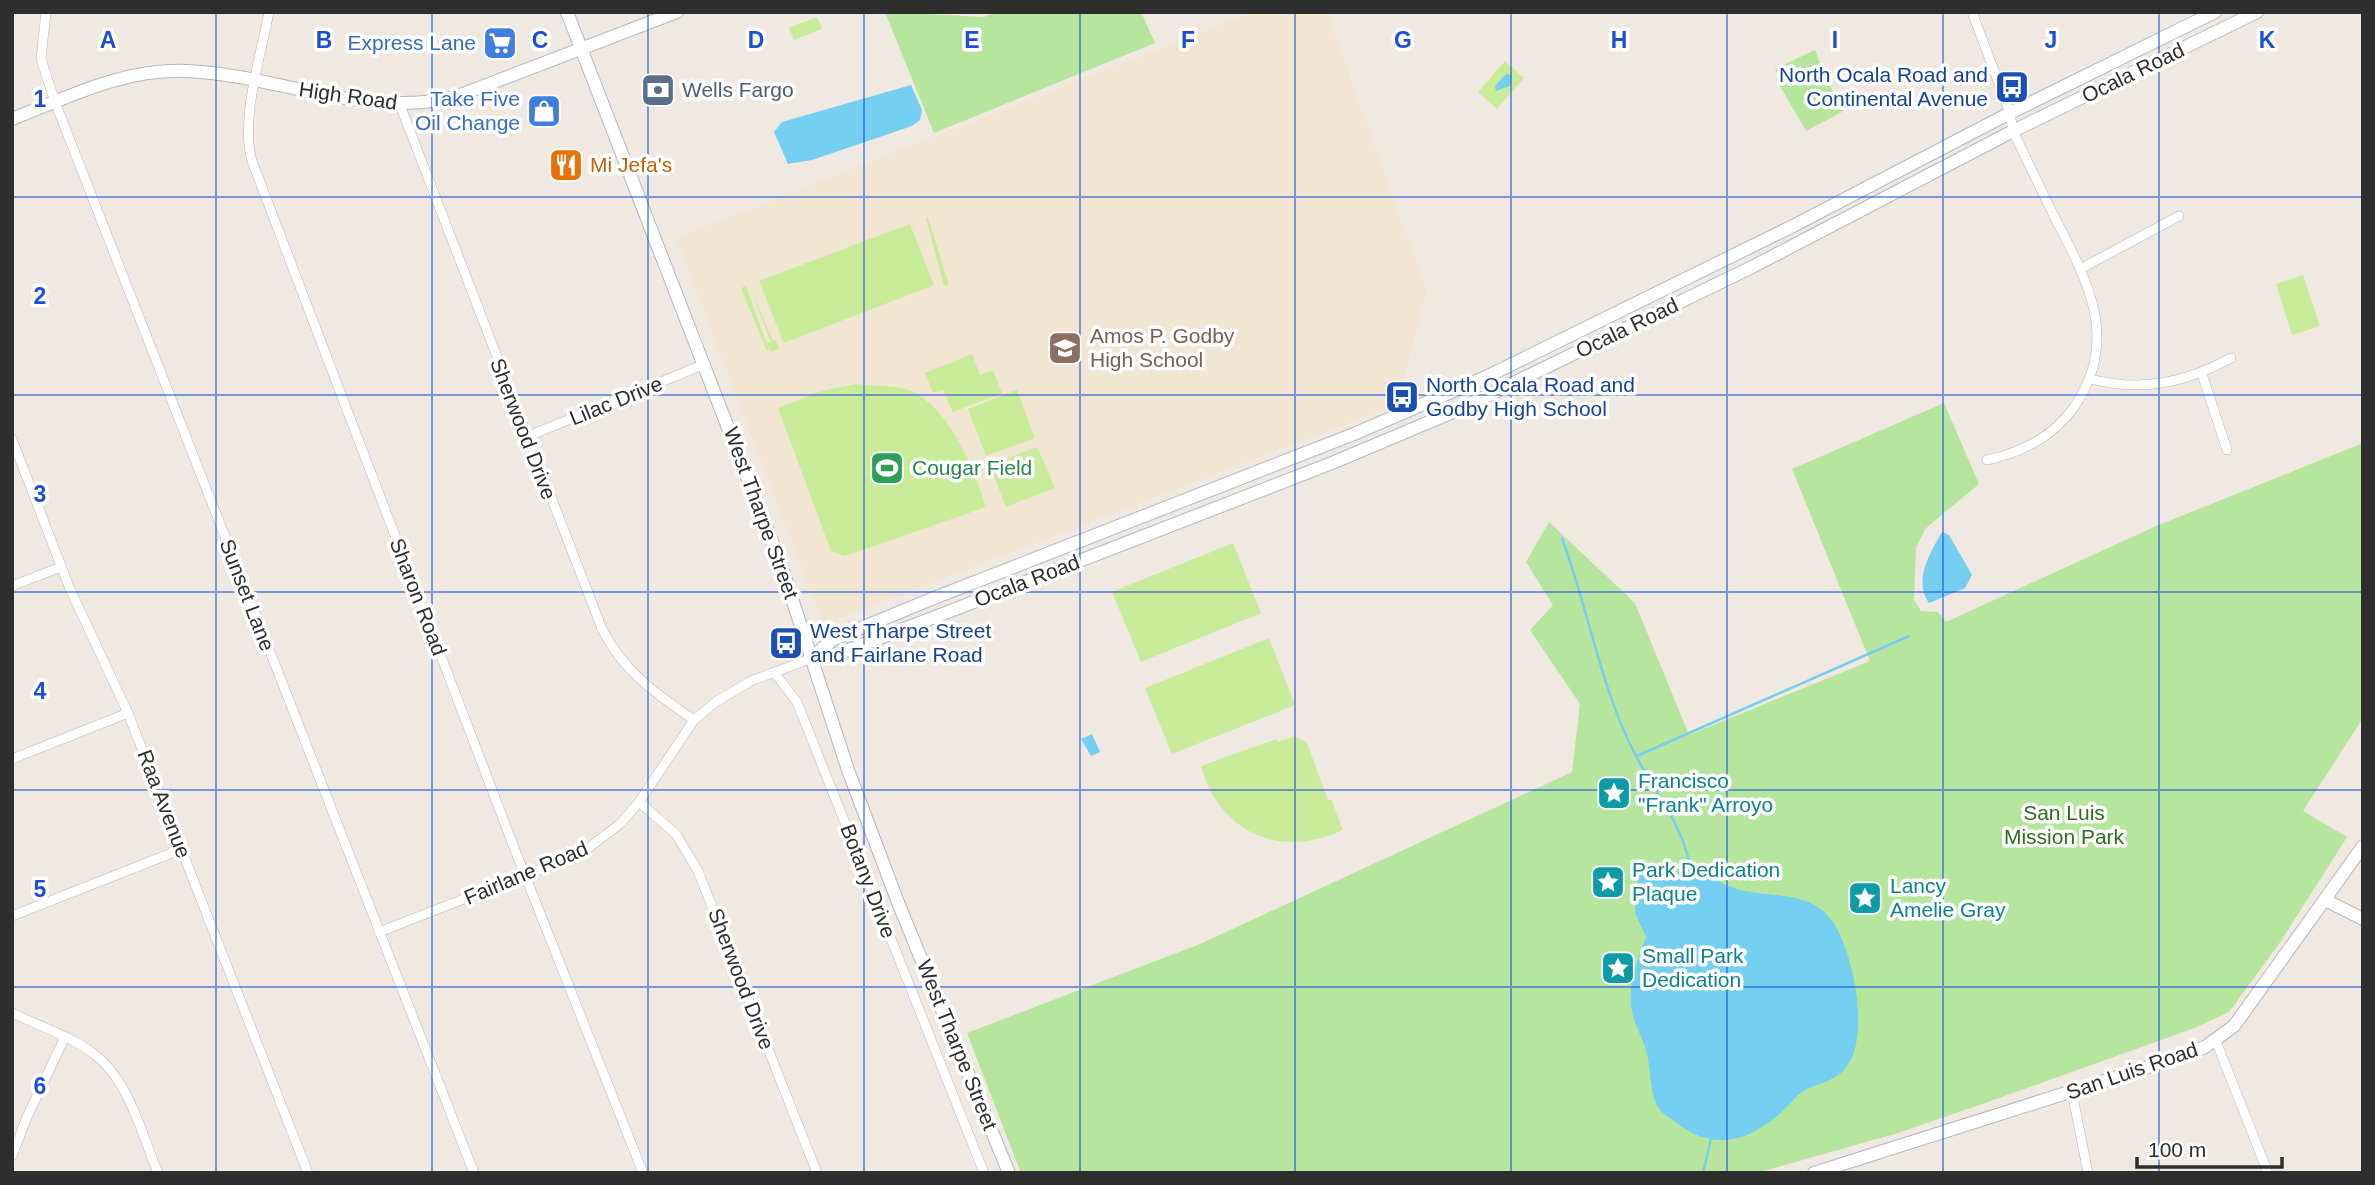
<svg xmlns="http://www.w3.org/2000/svg" width="2375" height="1185" viewBox="0 0 2375 1185" font-family="Helvetica,sans-serif">
<style>
.education{fill:#f0e6d1}
.green{fill:#b6e59e}
.pitch{fill:#c9ec9a}
.water{fill:#75cff0}
.lines{fill:none;stroke-linecap:round;stroke-linejoin:round}
.stream{stroke:#75cff0;stroke-width:2.5}
.street-casing{stroke:#b4b7c1;stroke-width:10}
.secondary-casing{stroke:#b4b7c1;stroke-width:14}
.street{stroke:#fff;stroke-width:9}
.secondary{stroke:#fff;stroke-width:12}
.grid{fill:none;stroke:#1d4ed8;stroke-width:2;stroke-opacity:0.55}
.labels{text-anchor:middle;stroke-width:7;stroke-linejoin:round;paint-order:stroke}
.shop-label{font-size:21px;fill:#366cbe;stroke:#fff;text-anchor:end}
.street-label{font-size:21px;fill:#2e2e2e;stroke:#fff}
.transit-label{font-size:21px;fill:#164399;stroke:#fff;text-anchor:start}
.service-label{font-size:21px;fill:#4e5e75;stroke:#fff;text-anchor:start}
.food-label{font-size:21px;fill:#c56008;stroke:#fff;text-anchor:start}
.education-label{font-size:21px;fill:#785e54;stroke:#fff;text-anchor:start}
.leisure-label{font-size:21px;fill:#27864d;stroke:#fff;text-anchor:start}
.culture-label{font-size:21px;fill:#0d838f;stroke:#fff;text-anchor:start}
.park-label{font-size:21px;fill:#2c6e1b;stroke:#fff}
.grid-label{font-size:23px;text-anchor:middle;font-weight:bold;fill:#1d4ed8;stroke:#fff;stroke-width:7;stroke-linejoin:round;paint-order:stroke}
</style>
<rect width="100%" height="100%" fill="#efe9e1"/>
<!-- education -->
<path class="education" d="M1253,12h74l100,279 -30,114 -574,219 -147,-386z"/>
<!-- green -->
<path class="green" d="M885,12l99,5 12,-5h145l14,31 -221,90z
M1815,50l6,16 3,-1 13,40h3l2,7 -36,19 -30,-52 3,-2 -4,-8z
M1944,403l35,81 -54,45 -9,19 -2,52 7,11 17,1 8,10 208,-95 209,-84v275l-60,93 44,26 -66,104 -52,71 -37,17 -204,73 -90,31 -141,40h-736l-54,-140 233,-89 372,-172 8,-68 -50,-74 23,-25 -27,-43 23,-40 86,81 54,132 181,-74 -78,-192z"/>
<!-- pitch -->
<path class="pitch" d="M817,17l5,12 -28,11 -5,-12z
M1505,61l19,17 -27,31 -19,-17z
M928,217l21,68 -5,1 -18,-68z
M910,224l24,61 -150,58 -25,-62z
M2303,275l17,51 -28,9 -16,-51z
M748,282l25,59 3,-1 3,9 -8,3 -4,-9 4,-1z
M746,286l23,64 -2,1 -26,-63z
M972,354l8,21 13,-5 9,23 -49,19 -10,-22 -10,3 -8,-20z
M856,384c16,2 34,1 49,5 42,12 70,81 81,118l-141,49 -14,-5 -53,-143 43,-17z
M1017,390l18,48 -49,18 -18,-47z
M1037,447l18,41 -49,19 -16,-42z
M1233,543l28,70 -120,49 -29,-70z
M1269,638l26,67 -123,49 -27,-66z
M1294,736l13,7 21,57 3,-1 12,31c-62,29 -123,4 -142,-64l75,-27 2,3z"/>
<!-- water -->
<path class="water" d="M1506,74l6,1 -2,11 -14,5 -1,-5z
M911,85l11,25 -2,10 -8,6 -100,34 -24,4 -14,-32 8,-10z
M1942,532l7,3 23,40 -7,13 -36,15c-16,-23 1,-50 13,-71z
M1092,734l8,18 -9,4 -10,-17z
M1688,857c14,12 27,24 43,30 35,13 78,0 102,35 21,31 38,117 12,147 -14,16 -38,15 -50,29 -31,36 -75,60 -118,25 -5,-4 -13,-8 -17,-13 -10,-14 -9,-35 -12,-51 -2,-14 -10,-27 -14,-40 -9,-28 2,-56 12,-82l-11,-24 3,-41 36,8z"/>
<g class="lines">
<!-- stream -->
<path class="stream" d="M1562,538c26,70 39,152 74,218 18,34 44,66 53,105
M1637,756l272,-120
M1703,1173l8,-34"/>
<!-- street casing -->
<g class="street-casing">
<path id="street" d="M46,12l-5,47 14,43 419,1071
M269,12c-8,43 -29,107 -17,149l263,689 128,323
M1972,12l38,101 3,18c15,31 29,61 44,91 32,62 62,118 18,184 -22,31 -52,46 -88,54
M400,105l202,524c21,42 54,65 92,91
M2082,268l97,-52
M2202,374l25,76
M2090,379c52,13 95,4 141,-21
M526,437l179,-73
M12,439l58,150 58,124 180,460
M12,586l49,-19
M774,672l23,30 187,471
M12,759l116,-46
M639,802l37,32 22,37 119,302
M12,916l170,-67
M379,932l203,-79 39,-30 18,-21 55,-82 23,-19 34,-20 61,-23
M12,1013c27,13 59,23 82,41 35,26 48,81 64,119
M2216,1041l52,132
M2072,1092l16,81
M12,1156l15,-39 37,-78"/>
</g>
<!-- secondary casing -->
<g class="secondary-casing">
<path id="secondary" d="M567,12l213,550 68,208 51,135 110,268
M12,119c56,-22 113,-51 174,-48 94,4 173,48 269,26l222,-85
M812,658l23,-3 100,-38 397,-154 128,-54 294,-143 259,-135 244,-119
M812,658l20,-18 102,-42 420,-164 132,-57 307,-151 217,-113 205,-101
M2325,900l38,19
M1814,1173l353,-112 38,-14 29,-21 129,-180"/>
</g>
<!-- street -->
<use href="#street" class="street"/>
<!-- secondary -->
<use href="#secondary" class="secondary"/>
</g>
<!-- grid -->
<path class="grid" d="M216,12v1161M432,12v1161M648,12v1161M864,12v1161M1080,12v1161M1295,12v1161M1511,12v1161M1727,12v1161M1943,12v1161M2159,12v1161M12,197h2351M12,395h2351M12,592h2351M12,790h2351M12,987h2351"/>
<!-- icons -->
<defs>
<g id="supermarket-square" transform="scale(1.75)"><rect x="-9" y="-9" width="18" height="18" rx="4" fill="#3f7fe0" stroke="#fff"/><path d="M-6-5.5h2.5l.6 2H6L4.5 2H-2.5L-4.4-4H-6ZM-1.5 3.2a1.3 1.3 0 1 0 .1 0ZM3 3.2a1.3 1.3 0 1 0 .1 0Z" fill="#fff"/></g>
<g id="bus-square" transform="scale(1.75)"><rect x="-9" y="-9" width="18" height="18" rx="4" fill="#1a4fb4" stroke="#fff"/><path d="M-5-6H5V4H4V6H2V4H-2V6H-4V4H-5ZM-3.5-4V0h7V-4ZM-3.5 1.2v1.5H-2V1.2ZM2 1.2v1.5H3.5V1.2Z" fill="#fff"/></g>
<g id="bank-square" transform="scale(1.75)"><rect x="-9" y="-9" width="18" height="18" rx="4" fill="#5c6f8a" stroke="#fff"/><path d="M-6-4H6V4H-6ZM0-2.3a2.3 2.3 0 1 0 0 4.6a2.3 2.3 0 1 0 0-4.6Z" fill="#fff"/></g>
<g id="shop-square" transform="scale(1.75)"><rect x="-9" y="-9" width="18" height="18" rx="4" fill="#3f7fe0" stroke="#fff"/><path d="M-5-2.5h2.3a2.7 3.5 0 0 1 5.4 0H5L5.5 6h-11ZM-1.5-2.5h3a1.5 2.3 0 0 0-3 0Z" fill="#fff"/></g>
<g id="restaurant-square" transform="scale(1.75)"><rect x="-9" y="-9" width="18" height="18" rx="4" fill="#e8710a" stroke="#fff"/><path d="M-5-6h1v4h1v-4h1v4h1v-4h1v5L-1.5 .5V6h-2V.5L-5-1ZM5-6V6H3V1.5H1.5Q1.5-4 5-6Z" fill="#fff"/></g>
<g id="school-square" transform="scale(1.75)"><rect x="-9" y="-9" width="18" height="18" rx="4" fill="#8d6e63" stroke="#fff"/><path d="M0-5L7-2L0 1L-7-2ZM-4 1L0 2.5L4 1V4Q0 6-4 4Z" fill="#fff"/></g>
<g id="stadium-square" transform="scale(1.75)"><rect x="-9" y="-9" width="18" height="18" rx="4" fill="#2e9e5b" stroke="#fff"/><path d="M0-5a6.5 5 0 1 0 0 10a6.5 5 0 1 0 0-10ZM-3.5-1.8h7v3.6h-7Z" fill="#fff"/></g>
<g id="sight-square" transform="scale(1.75)"><rect x="-9" y="-9" width="18" height="18" rx="4" fill="#0f9aa8" stroke="#fff"/><path d="M0-6L1.8-2.2L6-1.7L2.9 1.2L3.7 5.4L0 3.3L-3.7 5.4L-2.9 1.2L-6-1.7L-1.8-2.2Z" fill="#fff"/></g>
</defs>
<g fill-rule="evenodd">
<use href="#supermarket-square" x="500" y="43"/>
<use href="#bus-square" x="2012" y="87"/>
<use href="#bank-square" x="658" y="90"/>
<use href="#shop-square" x="544" y="111"/>
<use href="#restaurant-square" x="566" y="165"/>
<use href="#school-square" x="1065" y="348"/>
<use href="#bus-square" x="1402" y="397"/>
<use href="#stadium-square" x="887" y="468"/>
<use href="#bus-square" x="786" y="643"/>
<use href="#sight-square" x="1614" y="793"/>
<use href="#sight-square" x="1608" y="882"/>
<use href="#sight-square" x="1865" y="898"/>
<use href="#sight-square" x="1618" y="968"/>
</g>
<g class="labels">
<!-- shop labels -->
<g class="shop-label">
<text x="476" y="50">Express Lane</text>
<text x="520" y="106">Take Five<tspan x="520" dy="24">Oil Change</tspan></text>
</g>
<!-- street labels -->
<g class="street-label">
<text transform="translate(2133 73) rotate(-26)" y="7">Ocala Road</text>
<text transform="translate(348 96) rotate(8)" y="7">High Road</text>
<text transform="translate(1627 328) rotate(-26)" y="7">Ocala Road</text>
<text transform="translate(616 401) rotate(-22)" y="7">Lilac Drive</text>
<text transform="translate(523 429) rotate(69)" y="7">Sherwood Drive</text>
<text transform="translate(761 513) rotate(70)" y="7">West Tharpe Street</text>
<text transform="translate(1027 581) rotate(-21)" y="7">Ocala Road</text>
<text transform="translate(247 595) rotate(69)" y="7">Sunset Lane</text>
<text transform="translate(418 597) rotate(69)" y="7">Sharon Road</text>
<text transform="translate(164 804) rotate(69)" y="7">Raa Avenue</text>
<text transform="translate(526 873) rotate(-23)" y="7">Fairlane Road</text>
<text transform="translate(868 881) rotate(69)" y="7">Botany Drive</text>
<text transform="translate(741 979) rotate(69)" y="7">Sherwood Drive</text>
<text transform="translate(957 1045) rotate(68)" y="7">West Tharpe Street</text>
<text transform="translate(2132 1071) rotate(-19)" y="7">San Luis Road</text>
</g>
<!-- transit labels -->
<g class="transit-label">
<text x="1988" y="82" text-anchor="end">North Ocala Road and<tspan x="1988" dy="24">Continental Avenue</tspan></text>
<text x="1426" y="392">North Ocala Road and<tspan x="1426" dy="24">Godby High School</tspan></text>
<text x="810" y="638">West Tharpe Street<tspan x="810" dy="24">and Fairlane Road</tspan></text>
</g>
<!-- service labels -->
<g class="service-label">
<text x="682" y="97">Wells Fargo</text>
</g>
<!-- food labels -->
<g class="food-label">
<text x="590" y="172">Mi Jefa's</text>
</g>
<!-- education labels -->
<g class="education-label">
<text x="1090" y="343">Amos P. Godby<tspan x="1090" dy="24">High School</tspan></text>
</g>
<!-- leisure labels -->
<g class="leisure-label">
<text x="912" y="475">Cougar Field</text>
</g>
<!-- culture labels -->
<g class="culture-label">
<text x="1638" y="788">Francisco<tspan x="1638" dy="24">"Frank" Arroyo</tspan></text>
<text x="1632" y="877">Park Dedication<tspan x="1632" dy="24">Plaque</tspan></text>
<text x="1890" y="893">Lancy<tspan x="1890" dy="24">Amelie Gray</tspan></text>
<text x="1642" y="963">Small Park<tspan x="1642" dy="24">Dedication</tspan></text>
</g>
<!-- park labels -->
<g class="park-label">
<text x="2064" y="820">San Luis<tspan x="2064" dy="24">Mission Park</tspan></text>
</g>
</g>
<g class="grid-label">
<text x="108" y="48">A</text>
<text x="324" y="48">B</text>
<text x="540" y="48">C</text>
<text x="756" y="48">D</text>
<text x="972" y="48">E</text>
<text x="1188" y="48">F</text>
<text x="1403" y="48">G</text>
<text x="1619" y="48">H</text>
<text x="1835" y="48">I</text>
<text x="2051" y="48">J</text>
<text x="2267" y="48">K</text>
<text x="40" y="107">1</text>
<text x="40" y="304">2</text>
<text x="40" y="502">3</text>
<text x="40" y="699">4</text>
<text x="40" y="897">5</text>
<text x="40" y="1094">6</text>
</g>
<!-- border -->
<rect width="2375" height="1185" fill="none" stroke="#2e2e2e" stroke-width="28"/>
<!-- scale -->
<path d="M2137 1157v10h145v-10" fill="none" stroke="#2e2e2e" stroke-width="3.5"/>
<text x="2148" y="1157" font-size="21" fill="#2e2e2e" stroke="#ffffff" stroke-width="5" paint-order="stroke">100 m</text>
</svg>
